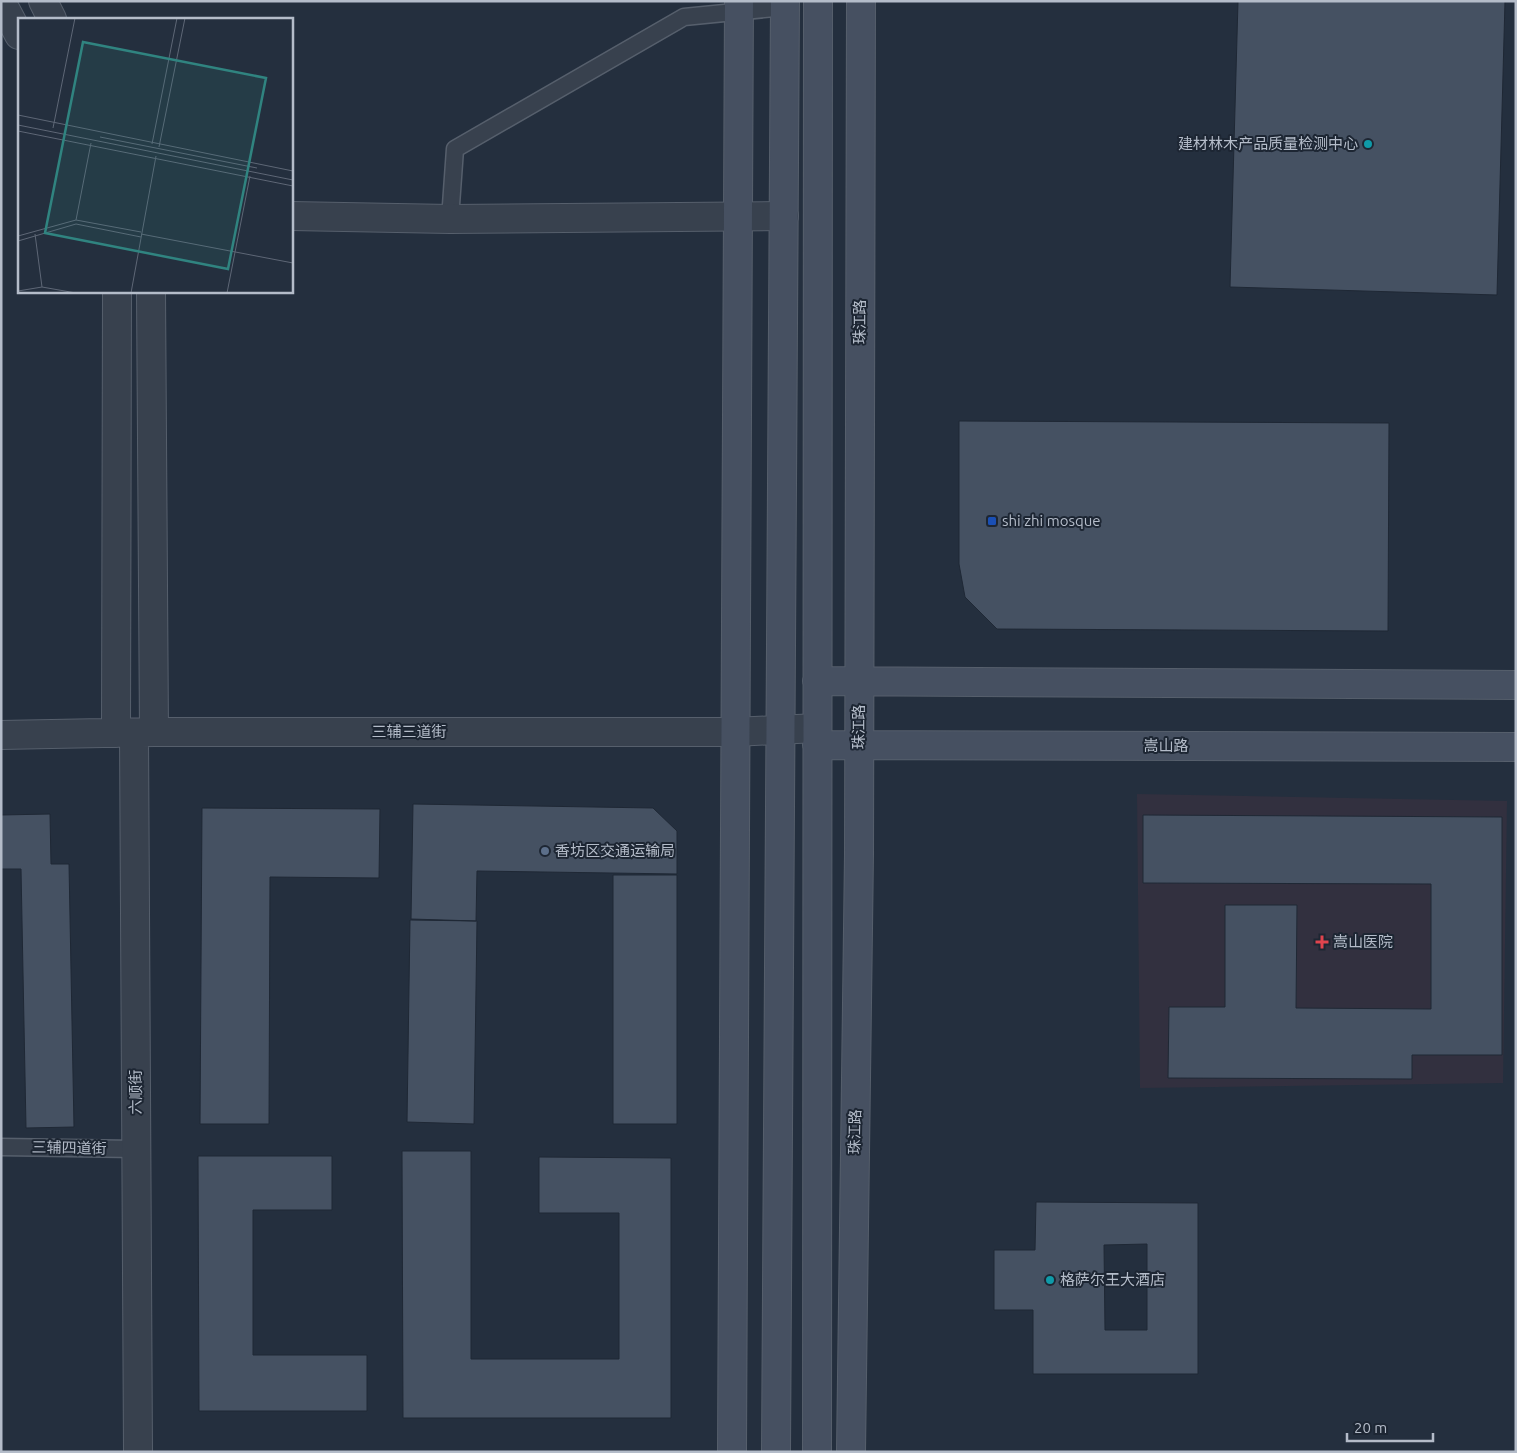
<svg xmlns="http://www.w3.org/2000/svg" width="1517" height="1453" viewBox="0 0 1517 1453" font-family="Ubuntu,'Noto Sans SC',sans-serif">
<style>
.medical{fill:#32303f}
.building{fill:#455162;stroke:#1f2835;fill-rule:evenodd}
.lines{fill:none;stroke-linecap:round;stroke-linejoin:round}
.service-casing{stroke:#565f6c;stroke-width:19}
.minor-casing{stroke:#565f6c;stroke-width:30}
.tertiary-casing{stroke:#565f6c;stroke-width:30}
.secondary-casing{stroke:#565f6c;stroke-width:30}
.service{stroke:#38414e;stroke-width:16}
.minor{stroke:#38414e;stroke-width:28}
.tertiary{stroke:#38414e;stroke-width:28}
.secondary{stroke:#465061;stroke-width:28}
.culture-dot{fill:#0f9aa8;stroke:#1d2633;stroke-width:2}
.transit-dot{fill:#1a4fb4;stroke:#1d2633;stroke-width:2}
.service-dot{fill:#5c6f8a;stroke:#1d2633;stroke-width:2}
.health-dot{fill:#e0444e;stroke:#1d2633;stroke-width:2}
.labels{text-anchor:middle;stroke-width:4;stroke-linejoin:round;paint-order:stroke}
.poi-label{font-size:15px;fill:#b4bcc9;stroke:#1d2633;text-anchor:start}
.street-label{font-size:15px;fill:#b4bcc9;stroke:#1d2633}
.inset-road{fill:none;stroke:#5e6776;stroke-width:1}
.view{fill:#308480;fill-opacity:0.15;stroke:#308480;stroke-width:2.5}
.inset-edge{fill:none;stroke:#b4bcc9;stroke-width:2.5}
</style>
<rect width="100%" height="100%" fill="#242f3e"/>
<!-- medical -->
<path class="medical" d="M1137,794l370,7 -4,282 -363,5z"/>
<!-- building -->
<path class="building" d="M1238,1h267l-8,294 -267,-8z
M959,421l430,2 -1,208 -391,-2 -32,-32 -6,-33z
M413,804l240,4 24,23v43l-200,-3 -1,50 -65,-2z
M202,808l178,1 -1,69 -109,-1 -1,247h-69z
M50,814l1,50h18l5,263 -48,1 -5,-259h-20v-54z
M1143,815l359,2v238h-90v24l-244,-1 1,-71h56v-102h72l-1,103 135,1v-125l-288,-1z
M613,875h64v249h-64z
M410,920l67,1 -3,203 -67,-2z
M402,1151h69v208h148v-146h-80v-56l132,1v260h-268z
M198,1156h134v54h-79v145h114v56h-168z
M1036,1202l162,1v171h-165v-64h-39v-60h41zM1147,1244v86h-42l-1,-85z"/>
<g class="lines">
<!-- service casing -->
<g class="service-casing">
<path id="service" d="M450,219l5,-70 229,-132 101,-10
M1,1147l135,2"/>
</g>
<!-- minor casing -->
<g class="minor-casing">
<path id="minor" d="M291,216l159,3 334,-3"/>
</g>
<!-- tertiary casing -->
<g class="tertiary-casing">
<path id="tertiary" d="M1,1l18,34
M43,1l9,18
M151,291l3,441
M116,733l1,-442
M134,733l4,719
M1,735l153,-3h580l83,-4"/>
</g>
<!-- secondary casing -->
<g class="secondary-casing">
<path id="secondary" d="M817,681l699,4
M817,745l699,2
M732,1452l7,-1451
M776,1452l9,-1451
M817,1452l1,-1451
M851,1452l8,-598 2,-853"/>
</g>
<!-- service -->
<use href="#service" class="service"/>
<!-- minor -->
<use href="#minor" class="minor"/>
<!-- tertiary -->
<use href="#tertiary" class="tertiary"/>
<!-- secondary -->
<use href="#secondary" class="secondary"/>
</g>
<!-- markers -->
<g class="culture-dot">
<circle cx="1368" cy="144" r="5"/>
<circle cx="1050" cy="1280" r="5"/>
</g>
<rect class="transit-dot" x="987" y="516" width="10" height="10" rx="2.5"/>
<circle class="service-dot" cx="545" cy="851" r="5"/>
<path class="health-dot" d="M1319.5 934.5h5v5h5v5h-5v5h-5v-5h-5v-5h5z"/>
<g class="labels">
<!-- poi labels -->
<g class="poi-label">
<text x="1358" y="149" text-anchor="end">建材林木产品质量检测中心</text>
<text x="1002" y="526">shi zhi mosque</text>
<text x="555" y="856">香坊区交通运输局</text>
<text x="1333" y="947">嵩山医院</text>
<text x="1060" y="1285">格萨尔王大酒店</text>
</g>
<!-- street labels -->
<g class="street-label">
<text transform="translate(860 322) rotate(-90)" y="5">珠江路</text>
<text transform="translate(859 727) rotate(-90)" y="5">珠江路</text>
<text x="409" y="737">三辅三道街</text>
<text x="1166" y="751">嵩山路</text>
<text transform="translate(136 1092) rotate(-90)" y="5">六顺街</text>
<text transform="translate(855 1132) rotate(-89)" y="5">珠江路</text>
<text transform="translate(69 1148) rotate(1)" y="5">三辅四道街</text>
</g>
</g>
<!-- overview -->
<g transform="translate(18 18)">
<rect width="275" height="275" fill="#242f3e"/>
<path class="inset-road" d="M0,97l275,56M0,107l275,55M35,110l22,-110M0,113l275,55M82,119l157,31M134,126l25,-126M141,129l26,-129M58,202l15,-77M17,216l7,53M123,216l152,29M0,218l58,-16 65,12M0,223l58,-17 65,13M0,273l24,-4 34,6M113,275l25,-137M209,275l23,-117"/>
<path class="view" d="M65,24l183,36 -38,191 -183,-36z"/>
<rect width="275" height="275" class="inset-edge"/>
</g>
<!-- border -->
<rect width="1517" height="1453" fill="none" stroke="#b4bcc9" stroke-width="5"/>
<!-- scale -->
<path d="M1347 1433v8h86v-8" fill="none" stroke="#b4bcc9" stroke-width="2.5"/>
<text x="1354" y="1433" font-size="15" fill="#b4bcc9" stroke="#1d2633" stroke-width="4" paint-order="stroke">20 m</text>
</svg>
